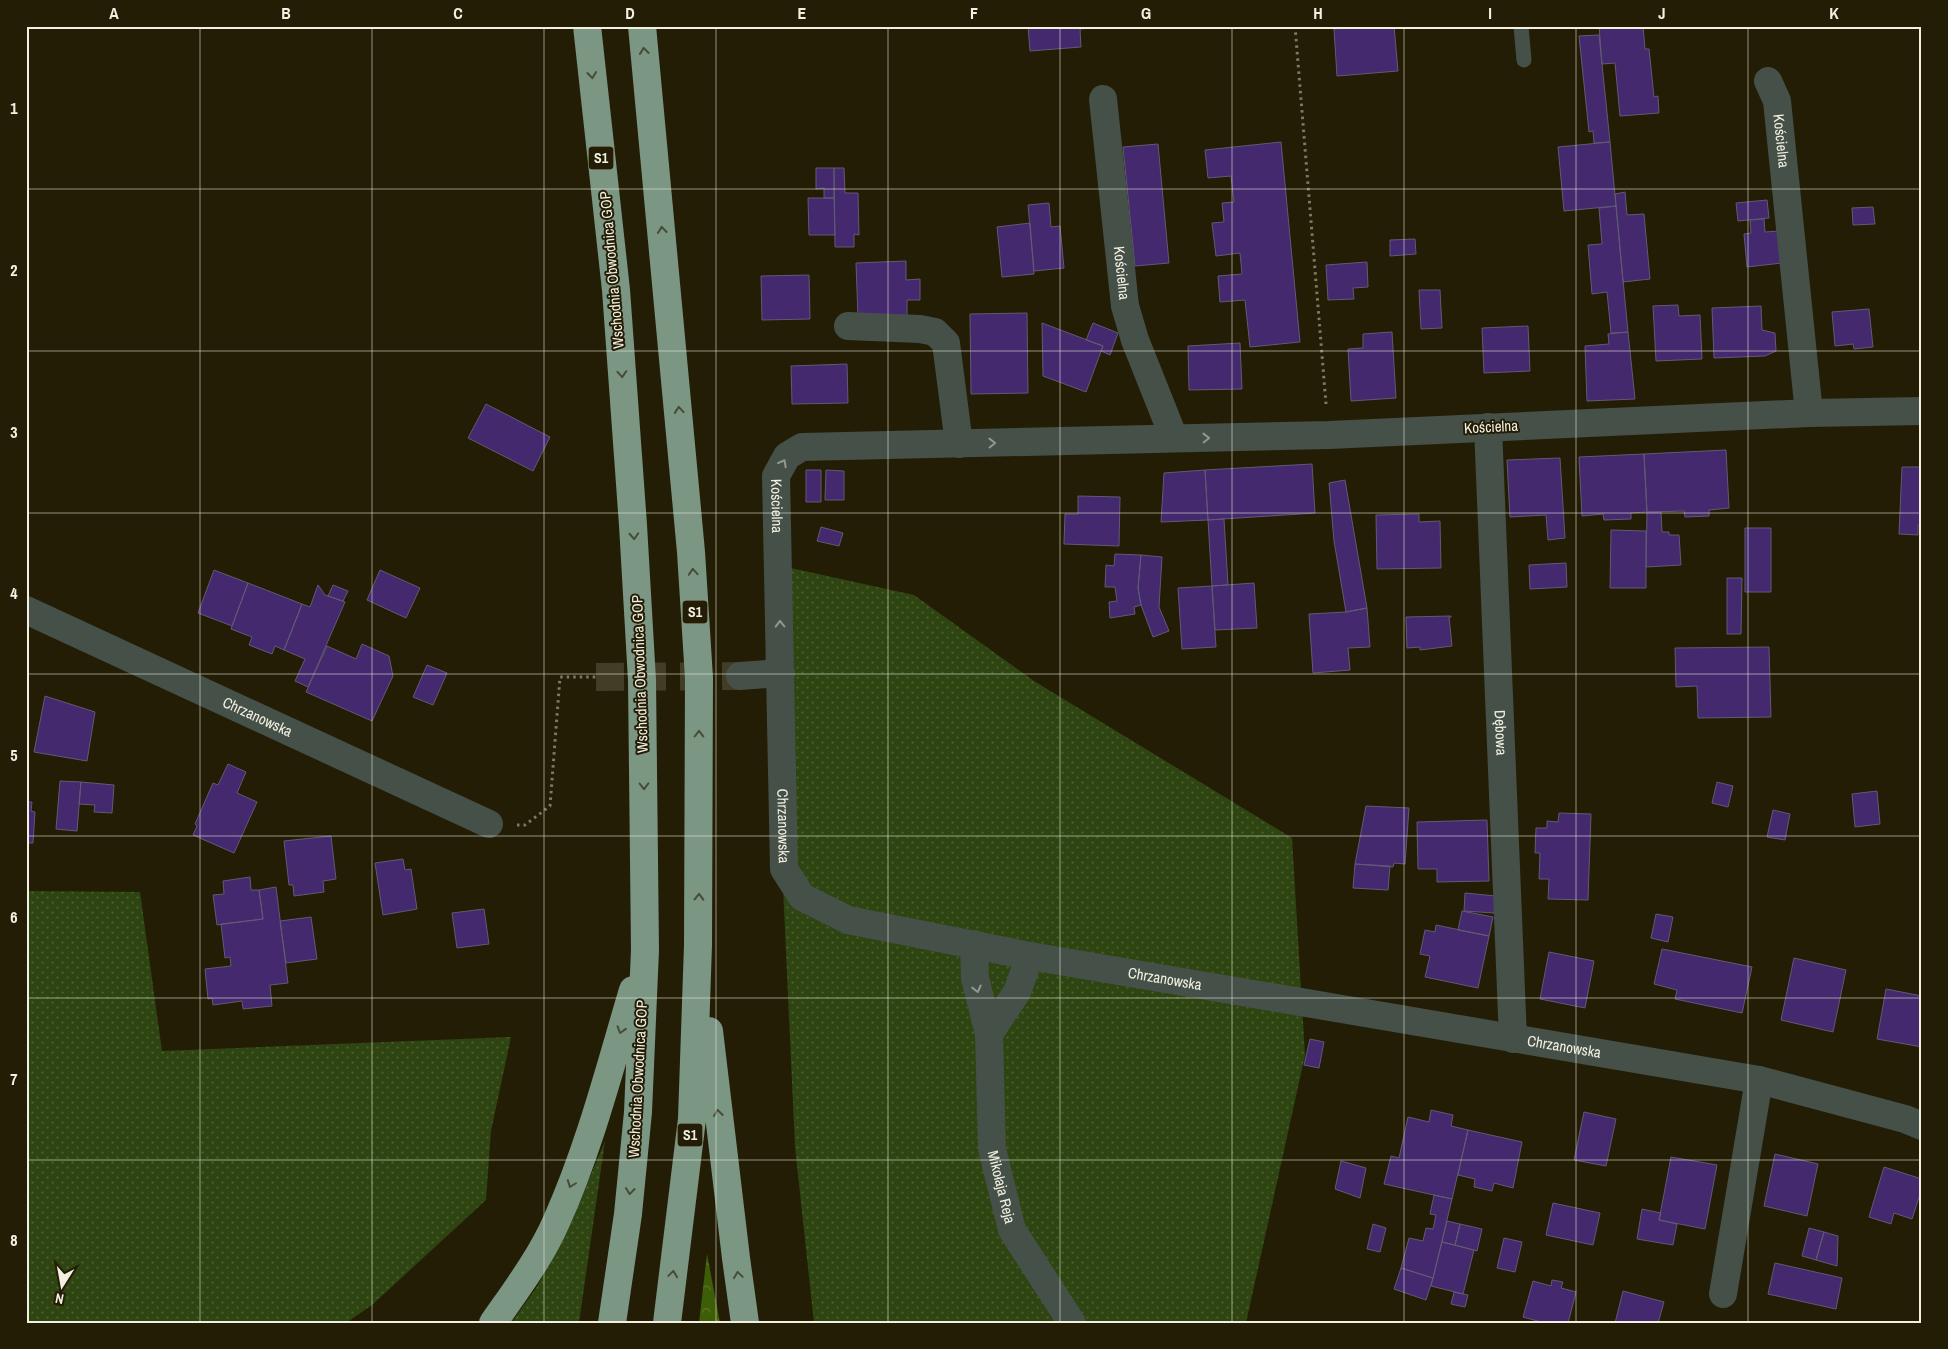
<svg xmlns="http://www.w3.org/2000/svg" width="1948" height="1349" viewBox="0 0 1948 1349" font-family="'Archivo Narrow',sans-serif">
<style>
.grass{fill:url(#grass-dots)}
.forest{fill:url(#forest-crowns)}
.building{fill:#44296e;stroke:#615a73}
.lines{fill:none;stroke-linecap:round;stroke-linejoin:round}
.street-tunnel{stroke:#423d26;stroke-width:28;stroke-dasharray:28 14;stroke-linecap:butt}
.path{stroke:#7e7965;stroke-width:3;stroke-dasharray:2.5 4;stroke-linecap:butt}
.lane{stroke:#455048;stroke-width:15}
.street{stroke:#455048;stroke-width:28}
.highway{stroke:#7b9683;stroke-width:28}
.oneway{stroke:#464d37}
.oneway2{stroke:#93988d}
.grid{fill:none;stroke:#f3f0e1;stroke-width:1;stroke-opacity:0.55}
.labels{text-anchor:middle;stroke-width:4;stroke-linejoin:round;paint-order:stroke}
.shield{fill:#231d05;stroke:#b5b19f;stroke-width:1}
.shield-label{font-size:14px;font-weight:bold;fill:#f3f0e1}
.street-label{font-size:15px;fill:#f3f0e1;stroke:#231d05}
.neatline{fill:none;stroke:#f3f0e1;stroke-width:2}
.grid-label{font-size:16px;text-anchor:middle;font-weight:bold;fill:#f3f0e1}
</style>
<defs>
<pattern id="grass-dots" width="8" height="8" patternUnits="userSpaceOnUse" patternTransform="scale(1.25)"><rect width="8" height="8" fill="#2e4411"/><path d="M2 2h.1M6 6h.1" fill="none" stroke="#4d5f33" stroke-width="1.8" stroke-linecap="round"/></pattern>
<pattern id="forest-crowns" width="20" height="18" patternUnits="userSpaceOnUse" patternTransform="scale(1.25)"><rect width="20" height="18" fill="#3d5e07"/><path d="M2 6a3 3 0 1 1 6 0M12 15a3 3 0 1 1 6 0" fill="none" stroke="#5a752b"/></pattern>
</defs>
<rect width="100%" height="100%" fill="#231d05"/>
<!-- grass -->
<path class="grass" d="M768,563l146,32 120,86 258,157 13,217 -59,268h-432l-19,-176z
M26,891l114,1 22,159 349,-14 -20,94 -5,69 -114,105 -26,18h-320z
M605,1141l-26,182h-68l25,-35 30,-54z"/>
<!-- forest -->
<path class="forest" d="M707,1254l13,69h-21z"/>
<!-- building -->
<path class="building" d="M1028,26h81l-29,3 1,18 -51,4z
M1367,26h27l4,45 -61,5 -3,-47z
M1599,26h44l2,23h4l5,48 4,-1 1,17 -39,3 -5,-53 -13,1z
M1599,35l11,107 -16,1 -1,-12 -4,1 -10,-96z
M1281,142l19,200 -50,5 -5,-47 -25,2 -2,-26 24,-2 -2,-21 -24,3 -4,-33 12,-1 -2,-19 12,-1 -3,-26 -23,2 -3,-28z
M1610,142l6,64 -52,5 -6,-64z
M1158,144l11,119 -34,3 -12,-119z
M816,168h18v30h-10v-10l-8,1z
M834,168h10l1,25h13l1,42 -5,-1v13h-19z
M1625,192l2,23 17,-1 6,65 -27,3 -8,-88z
M808,198h26l1,37h-26z
M1767,200l2,18 -31,3 -2,-18z
M1049,203l2,24 9,-1 4,42 -30,3 -6,-66z
M1616,206l12,126 -17,1 -4,-41 -15,2 -4,-49 14,-1 -3,-36z
M1873,207l2,17 -22,1 -1,-17z
M1764,219l1,13 14,-1 3,32 -35,4 -3,-33 7,-1 -1,-13z
M1030,223l4,51 -32,3 -5,-50z
M1415,239l1,15 -26,2v-16z
M906,261v19l14,-1v21h-13v16l-49,1 -2,-54z
M1367,262l1,25 -15,1 1,11 -26,1 -2,-35z
M809,275l1,44 -48,1 -1,-44z
M1419,290h21l2,38 -21,1z
M1678,305l1,11 21,-1 2,44 -46,2 -3,-55z
M1761,306l1,24 13,3 1,18 -11,5 -51,2 -2,-50z
M1869,309l4,38 -19,2 -1,-5 -18,2 -3,-34z
M1027,313l1,80 -57,1 -1,-80z
M1042,323l61,23 -17,46 -43,-16z
M1093,323l25,10 -8,22 -9,-4 2,-5 -17,-6z
M1528,326l2,45 -46,2 -2,-45z
M1392,332l4,66 -45,3 -3,-52 15,-1v-14z
M1628,332l7,67 -48,2 -2,-55 24,-2 -1,-10z
M1240,343l2,46 -53,1 -1,-44z
M847,364l1,39 -56,1 -1,-38z
M486,404l64,33 -17,34 -65,-33z
M1726,450l3,58 -20,2v6l-24,1 -1,-6 -37,1 -3,-58z
M1644,454l3,58 -16,1v6l-27,1 -1,-6 -21,2 -3,-59z
M1560,458l5,80 -17,2 -2,-25 -36,2 -3,-57z
M1312,464l3,49 -107,7 -3,-50z
M1902,467h20v58h-4v10l-19,-1z
M806,470h15v32h-15z
M826,470l18,1v29h-19z
M1205,470l3,50 -47,2 3,-49z
M1345,480l22,128 -21,4 -12,-71 -5,-58z
M1078,496l42,1 -1,49 -55,-2 1,-30h13z
M1647,512h14l1,20h7v3h10l2,30 -35,2z
M1419,514v8l21,-1 1,47 -64,1 -1,-54z
M1224,519l4,66 -16,1 -4,-66z
M821,527l22,6 -4,13 -22,-5z
M1745,528h26v64h-26z
M1611,530l35,1v57h-36z
M1115,554l26,1 -3,33 3,17 -7,2 1,7 -25,4 -1,-16 8,-1 -2,-14h-10l1,-22 8,1z
M1141,555l21,2 -3,50 10,24 -16,6 -12,-32 -3,-17z
M1566,563l1,24 -37,2 -1,-24z
M214,570l34,13 -16,43 -34,-13z
M380,570l40,18 -14,30 -39,-18z
M1727,578h15l-1,56h-14z
M248,583l54,21 -18,46 -9,-4 -3,8 -23,-9 3,-8 -21,-8z
M1254,583l3,45 -42,2 -3,-44z
M318,585l7,10 20,7 -37,85 -13,-6 10,-22 -21,-9 18,-46 8,3z
M333,585l15,6 -5,10 -15,-5z
M1212,586l4,61 -34,2 -4,-61z
M1367,608l3,39 -22,1 2,22 -37,3 -4,-59 37,-2z
M1451,616v1h-2l3,29 -32,4v-3l-13,1 -1,-31z
M362,644l27,12 4,20 -21,45 -66,-29 21,-46 29,13z
M1769,647l2,70 -73,1 -1,-32 -21,1 -1,-39z
M427,665l20,8 -14,32 -20,-8z
M45,696l50,16 -8,49 -53,-9z
M228,764l18,8 -9,21 20,9 -23,51 -41,-18 4,-9 -2,-2 18,-41 5,2z
M60,781l21,1 -4,49 -21,-2z
M81,782l33,3 -2,28 -18,-1 1,-7 -16,-1z
M1717,782l16,4 -5,21 -16,-4z
M1877,791l3,33 -25,3 -3,-33z
M26,802h6l-1,9 4,1 -2,31h-7z
M1366,806l43,2 -4,56 -11,-1 -1,4 -38,-3z
M1773,810l17,4 -5,26 -18,-3z
M1559,813l32,1 -3,86 -40,-1 1,-20h-10l1,-26h-5l1,-25h11v-7l11,1z
M1487,820l2,61 -52,1v-13h-19l-1,-47z
M331,836l5,43 -13,2 1,11 -30,4 -1,-11h-4l-5,-44z
M403,859l2,11 6,-1 6,40 -34,6 -8,-52z
M1355,864l35,2 -2,24 -35,-2z
M250,877l1,13h8l4,29 -46,6 -4,-30 11,-1 -1,-13z
M276,887l12,96 -18,2 2,21 -29,3 -1,-8 -29,4 -1,-7 -4,1 -3,-30 26,-3 -1,-9 -5,1 -4,-34 42,-5 -4,-29z
M1465,893l31,3 -2,17 -30,-2z
M484,909l5,35 -32,4 -5,-35z
M1462,911l31,6 -4,19 -31,-6z
M1656,914l17,3 -5,25 -17,-4z
M311,917l6,42 -31,4 -6,-42z
M1436,925l53,11 -11,52 -53,-11 5,-21 -10,-2 5,-24 10,2z
M1662,949l90,18 -10,46 -67,-14 2,-9 -23,-6z
M1549,952l45,9 -9,47 -45,-9z
M1794,958l52,12 -13,62 -52,-12z
M1886,989l36,7v51l-45,-8z
M1310,1039l14,3 -5,26 -15,-3z
M1431,1110l22,5 -2,11 17,4 -16,69 -68,-15 7,-28 8,2 9,-41 21,5z
M1584,1112l32,7 -10,47 -32,-6z
M1468,1130l54,12 -9,46 -19,-5 -2,8 -18,-4 1,-8 -17,-4z
M1775,1154l43,10 -11,52 -43,-10z
M1671,1157l46,8 -12,64 -46,-9z
M1341,1161l25,7 -6,30 -25,-9z
M1884,1167l38,12v9l-10,31 -18,-6 -3,11 -22,-7z
M1434,1195l18,4 -19,79 -32,-10 8,-30 14,3 3,-13 7,1 3,-14 -6,-1z
M1553,1203l47,10 -7,32 -47,-10z
M1642,1209l19,4 -2,7 18,4 -4,21 -36,-6z
M1447,1221l13,3 -5,21 -13,-3z
M1373,1224l13,4 -6,24 -13,-3z
M1460,1224l22,5 -5,22 -22,-6z
M1809,1228l15,4 -8,28 -14,-4z
M1824,1232l14,4 -1,30 -21,-6z
M1504,1238l18,4 -7,30 -18,-4z
M1442,1242l32,8 -11,44 -32,-8z
M1775,1263l67,15 -6,31 -68,-15z
M1401,1268l32,10 -7,22 -32,-11z
M1552,1280l11,2 -2,6 15,4 -8,31h-23l-22,-6 10,-36 18,5z
M1623,1291l41,11 -6,21h-43z
M1454,1292l14,3 -3,12 -14,-3z"/>
<g class="lines">
<!-- street-tunnel -->
<path class="street-tunnel" d="M596,677l144,-1"/>
<!-- path -->
<path class="path" d="M1295,26l31,378
M517,825h8l25,-19 10,-129h36"/>
<!-- lane -->
<path class="lane" d="M1521,26l3,34"/>
<!-- street -->
<g class="street">
<path id="s1" d="M1768,81l9,20 32,312"/>
<path id="s2" d="M1103,99l22,207 10,34 39,98"/>
<path d="M848,326l72,3 15,3 11,11 13,101"/>
<path id="s3" d="M1922,411l-113,2 -480,22 -527,12 -15,9 -11,20 8,393 18,28 46,23 182,36 729,124 146,39 17,7"/>
<path id="s4" d="M1488,427l25,612"/>
<path id="s5" d="M26,610l463,214"/>
<path d="M740,676l41,-3"/>
<path id="s6" d="M974,944l1,34 14,56 3,115 20,81 60,93"/>
<path d="M989,1034l28,-42 13,-36"/>
<path d="M1723,1294l36,-214"/>
</g>
<!-- highway -->
<path class="highway" d="M587,26l29,264 17,235 9,155 3,270 -7,162 -10,102 -16,109
M642,26l49,526 8,126 -1,267 -6,174 -25,204
M709,1031l27,227 9,65
M493,1323c23,-33 48,-66 64,-103 33,-74 53,-153 76,-230"/>
</g>
<!-- one-way arrows -->
<defs><path id="oneway-chevron" d="M-2-3.5L2.5 0L-2 3.5" fill="none" stroke-width="1.6" stroke-linecap="round" stroke-linejoin="round" transform="scale(1.25)"/></defs>
<g class="oneway">
<use href="#oneway-chevron" transform="translate(644 51) rotate(-96)"/>
<use href="#oneway-chevron" transform="translate(592 75) rotate(84)"/>
<use href="#oneway-chevron" transform="translate(662 230) rotate(-96)"/>
<use href="#oneway-chevron" transform="translate(622 374) rotate(86)"/>
<use href="#oneway-chevron" transform="translate(679 410) rotate(-95)"/>
<use href="#oneway-chevron" transform="translate(634 536) rotate(87)"/>
<use href="#oneway-chevron" transform="translate(693 572) rotate(-94)"/>
<use href="#oneway-chevron" transform="translate(699 734) rotate(-90)"/>
<use href="#oneway-chevron" transform="translate(644 786) rotate(89)"/>
<use href="#oneway-chevron" transform="translate(699 897) rotate(-89)"/>
<use href="#oneway-chevron" transform="translate(621 1030) rotate(107)"/>
<use href="#oneway-chevron" transform="translate(718 1113) rotate(-97)"/>
<use href="#oneway-chevron" transform="translate(571 1184) rotate(111)"/>
<use href="#oneway-chevron" transform="translate(630 1191) rotate(96)"/>
<use href="#oneway-chevron" transform="translate(673 1274) rotate(-82)"/>
<use href="#oneway-chevron" transform="translate(738 1275) rotate(-98)"/>
</g>
<g class="oneway2">
<use href="#oneway-chevron" transform="translate(1206 438) rotate(-1)"/>
<use href="#oneway-chevron" transform="translate(992 443) rotate(-1)"/>
<use href="#oneway-chevron" transform="translate(783 463) rotate(-62)"/>
<use href="#oneway-chevron" transform="translate(780 624) rotate(-91)"/>
<use href="#oneway-chevron" transform="translate(977 989) rotate(76)"/>
</g>
<!-- grid -->
<path class="grid" d="M200,26v1297M372,26v1297M544,26v1297M716,26v1297M888,26v1297M1060,26v1297M1232,26v1297M1404,26v1297M1576,26v1297M1748,26v1297M26,189h1896M26,351h1896M26,513h1896M26,674h1896M26,836h1896M26,998h1896M26,1160h1896"/>
<g class="labels">
<!-- shield labels -->
<g class="shield">
<rect x="588.5" y="146.5" width="25" height="23" rx="4"/>
<rect x="682.5" y="600.5" width="25" height="23" rx="4"/>
<rect x="677.5" y="1123.5" width="25" height="23" rx="4"/>
</g>
<g class="shield-label">
<text x="601" y="163">S1</text>
<text x="695" y="617">S1</text>
<text x="690" y="1140">S1</text>
</g>
<!-- street labels -->
<g class="street-label">
<text dy="5" stroke="none"><textPath href="#s1" startOffset="62">Kościelna</textPath></text>
<text transform="translate(612 270) rotate(-95)" y="5">Wschodnia Obwodnica GOP</text>
<text dy="5" stroke="none"><textPath href="#s2" startOffset="175">Kościelna</textPath></text>
<text transform="translate(1491 427) rotate(-3)" y="5">Kościelna</text>
<text dy="5" stroke="none"><textPath href="#s3" startOffset="1191">Kościelna</textPath></text>
<text transform="translate(640 674) rotate(-92)" y="5">Wschodnia Obwodnica GOP</text>
<text dy="5" stroke="none"><textPath href="#s5" startOffset="255">Chrzanowska</textPath></text>
<text dy="5" stroke="none"><textPath href="#s4" startOffset="306">Dębowa</textPath></text>
<text dy="5" stroke="none"><textPath href="#s3" startOffset="1511">Chrzanowska</textPath></text>
<text dy="5" stroke="none"><textPath href="#s3" startOffset="1961">Chrzanowska</textPath></text>
<text dy="5" stroke="none"><textPath href="#s3" startOffset="2366">Chrzanowska</textPath></text>
<text transform="translate(638 1079) rotate(-87)" y="5">Wschodnia Obwodnica GOP</text>
<text dy="5" stroke="none"><textPath href="#s6" startOffset="246">Mikołaja Reja</textPath></text>
</g>
</g>
<!-- border -->
<rect width="1948" height="1349" fill="none" stroke="#231d05" stroke-width="55"/>
<!-- north arrow -->
<g transform="translate(62 1286) rotate(191)" stroke="#231d05" stroke-width="4" paint-order="stroke">
<path d="M0-4L9 19L0 12L-9 19Z" fill="#f3f0e1"/>
<text y="-8" font-size="14" font-weight="bold" text-anchor="middle" fill="#f3f0e1">N</text>
</g>
<rect x="28" y="28" width="1892" height="1294" class="neatline"/>
<g class="grid-label">
<text x="114" y="19">A</text>
<text x="286" y="19">B</text>
<text x="458" y="19">C</text>
<text x="630" y="19">D</text>
<text x="802" y="19">E</text>
<text x="974" y="19">F</text>
<text x="1146" y="19">G</text>
<text x="1318" y="19">H</text>
<text x="1490" y="19">I</text>
<text x="1662" y="19">J</text>
<text x="1834" y="19">K</text>
<text x="14" y="114">1</text>
<text x="14" y="276">2</text>
<text x="14" y="438">3</text>
<text x="14" y="599">4</text>
<text x="14" y="761">5</text>
<text x="14" y="923">6</text>
<text x="14" y="1085">7</text>
<text x="14" y="1246">8</text>
</g>
</svg>
